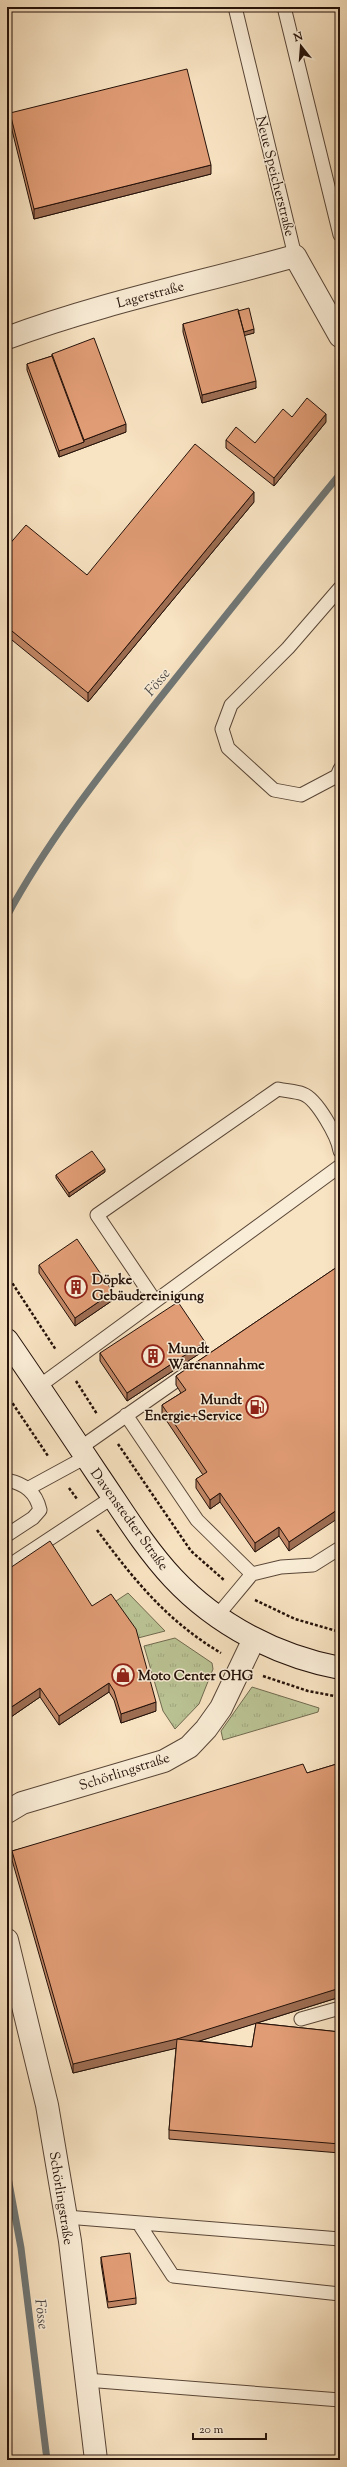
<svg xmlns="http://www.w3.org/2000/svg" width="347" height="2467" viewBox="0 0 347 2467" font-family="'Sorts Mill Goudy',serif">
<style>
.grass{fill:url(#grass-tufts);stroke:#706a4f}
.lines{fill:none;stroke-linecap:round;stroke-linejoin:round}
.stream{stroke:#707776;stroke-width:7}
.lane-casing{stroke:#594637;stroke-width:15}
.street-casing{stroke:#594637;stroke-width:24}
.secondary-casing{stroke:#241109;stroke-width:24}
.path{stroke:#241109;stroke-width:2.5;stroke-dasharray:3 2;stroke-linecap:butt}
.lane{stroke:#faedd7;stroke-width:13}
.street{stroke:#faedd7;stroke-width:22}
.secondary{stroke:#faedd7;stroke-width:22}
.wall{fill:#c18665;stroke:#241109;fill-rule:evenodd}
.shaded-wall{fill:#9d6d52;stroke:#241109}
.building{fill:#e09c75;stroke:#241109}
.labels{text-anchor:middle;stroke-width:3;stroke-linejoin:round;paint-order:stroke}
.street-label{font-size:14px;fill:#241109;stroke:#faedd7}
.poi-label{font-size:14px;font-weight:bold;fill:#241109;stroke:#faedd7;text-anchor:start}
.water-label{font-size:15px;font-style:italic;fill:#504c48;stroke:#faedd7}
</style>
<defs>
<pattern id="grass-tufts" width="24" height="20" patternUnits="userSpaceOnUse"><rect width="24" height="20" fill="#bbc495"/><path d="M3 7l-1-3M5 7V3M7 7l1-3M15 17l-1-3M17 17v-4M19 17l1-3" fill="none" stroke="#a1a77f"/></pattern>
</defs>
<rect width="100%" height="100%" fill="#f8e3c2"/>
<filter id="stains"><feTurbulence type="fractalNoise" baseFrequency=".005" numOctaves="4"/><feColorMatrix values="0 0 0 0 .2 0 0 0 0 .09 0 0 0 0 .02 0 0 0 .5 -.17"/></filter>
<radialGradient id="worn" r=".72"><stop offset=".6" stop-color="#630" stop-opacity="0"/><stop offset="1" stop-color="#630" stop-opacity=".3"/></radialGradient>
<!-- grass -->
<path class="grass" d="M128,1593l37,38 -27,7 -25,-35z
M175,1638l37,25 1,6 -14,35 -24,25 -12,-18 -19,-65z
M252,1687l67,21 -1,4 -95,28 -2,-9z"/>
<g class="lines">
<!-- stream -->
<path class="stream" d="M7,916c41,-76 96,-145 149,-213 61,-77 122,-153 184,-229
M7,2172l14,76 26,212"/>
<!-- lane casing -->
<g class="lane-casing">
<path id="lane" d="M235,7l60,249
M284,7l56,228
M340,588l-52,60 -57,57 -9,24 6,19 46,42 27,5 36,-19 3,-7
M155,1301l-58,-86 181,-126c8,2 17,2 25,5 14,5 35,43 37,57
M38,1387l302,-221
M126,1415l71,105 55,54
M80,1448l110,-77
M7,1480c18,4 29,12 33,30l-7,8 -26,17
M29,1488l57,-31
M7,1567l106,-70
M217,1616l35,-42 29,-7 32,-2 27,-17
M301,2019l39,-11
M66,2217l274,22
M139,2224l34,52 167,18
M86,2380l254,20"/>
</g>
<!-- street casing -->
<g class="street-casing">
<path id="street" d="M7,338c94,-35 192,-55 288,-82l45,80
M7,1812l15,-9 142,-42 25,-14 17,-18 15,-21 33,-69
M7,1940l40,165 23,136 26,219"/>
</g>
<!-- secondary casing -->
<g class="secondary-casing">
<path id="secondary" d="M7,1340c31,45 61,90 91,135 24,35 46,72 75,103 44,47 104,78 167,90"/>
</g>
<!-- path -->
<path class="path" d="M7,1275l49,75
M76,1381l21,33
M7,1395l41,61
M118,1444l73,107 33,29
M69,1488l8,11
M97,1530c37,50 70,91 124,123
M255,1600l40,19 45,13
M263,1676l45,15 32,6"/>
<!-- lane -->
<use href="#lane" class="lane"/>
<!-- street -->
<use href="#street" class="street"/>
<!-- secondary -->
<use href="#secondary" class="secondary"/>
</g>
<!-- wall -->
<path class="wall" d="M10,113l201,61 -177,45 -24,-97z
M238,311l16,22 -10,2 12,53 -54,15 -19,-71v-8z
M52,354l74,78 -67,25 -32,-87v-6l25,-8z
M292,417l34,5 -52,64 -48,-38v-8l29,3z
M254,502l-166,200 -81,-66v-89l80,28z
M105,1172l-36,25 -13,-19v-3z
M39,1265l74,35 -38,26 -36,-53z
M340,1265l-51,286 -10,-15 -24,16 -35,-50 -10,7 -14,-21v-9l7,-4 -41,-61v-9l19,-12 -5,-8v-9z
M205,1350l-78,51 -27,-40v-8z
M7,1570l149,141 -35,12 -7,-23 -5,-8 -50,33 -19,-28 -32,22v2l-1,1z
M340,1763v234l-83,26 83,9v121l-171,-14v-9l7,-82 -103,25 -61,-213v-9l295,-78zM256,2023l-4,24 -53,-6z
M101,2257l35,41v6l-28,4 -7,-45z"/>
<!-- shaded-wall -->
<path class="shaded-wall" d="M211,165v9l-177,45v-10z
M254,329v4l-11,3v-4z
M256,381v7l-54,15v-8z
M326,414v8l-52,64v-8z
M126,424v8l-67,25v-6l25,-9v-2z
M254,492v10l-166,200v-9z
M105,1169v3l-36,25v-4z
M113,1292v8l-38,26v-8z
M205,1342v8l-78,51v-8z
M220,1493v9l-10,7v-9z
M340,1508v9l-51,34v-9z
M279,1527v9l-24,16v-9z
M109,1683v9l-50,33v-9z
M40,1688v9l-32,22v2l-1,1v-12z
M156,1702v9l-35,12v-9z
M340,1988v9l-163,51 -104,25v-9z"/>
<!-- building -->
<path class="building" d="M187,69l24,96 -177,44 -24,-96z
M249,308l5,21 -10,3 -6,-21z
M238,309l18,72 -54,14 -19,-71z
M94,338l32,86 -42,16 -32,-86z
M52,356l32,86 -25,9 -32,-87z
M307,398l19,16 -52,64 -48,-38 10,-13 19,16 28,-34 9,8z
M195,444l59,48 -166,201 -81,-66v-80l19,-22 61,50z
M92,1151l13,18 -36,24 -13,-18z
M77,1239l36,53 -38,26 -36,-53z
M340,1265v243l-51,34 -10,-15 -24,16 -35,-50 -10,7 -14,-21 11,-7 -45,-67 24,-15 -10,-14z
M178,1302l27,40 -78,51 -27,-40z
M50,1541l42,65 19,-12 25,35 20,73 -35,12 -7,-23 -5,-8 -50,33 -19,-28 -33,22 1,2 -1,1v-143z
M340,1763v225l-163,51 -104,25 -61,-213 291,-87 4,9z
M256,2023l84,9v112l-171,-14 8,-91 75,8z
M130,2253l6,45 -28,4 -7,-45z"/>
<!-- icons -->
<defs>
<g id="building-ring" transform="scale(1.15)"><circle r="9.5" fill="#faedd7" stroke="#8f2418" stroke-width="1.5"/><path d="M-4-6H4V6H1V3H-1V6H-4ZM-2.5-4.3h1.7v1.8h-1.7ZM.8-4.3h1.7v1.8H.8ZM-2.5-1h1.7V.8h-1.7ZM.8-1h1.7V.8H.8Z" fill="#8f2418"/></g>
<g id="fuel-ring" transform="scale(1.15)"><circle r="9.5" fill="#faedd7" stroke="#8f2418" stroke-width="1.5"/><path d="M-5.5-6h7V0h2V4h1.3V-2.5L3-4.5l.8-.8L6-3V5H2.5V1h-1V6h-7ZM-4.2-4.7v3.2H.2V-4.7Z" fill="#8f2418"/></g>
<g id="shop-ring" transform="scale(1.15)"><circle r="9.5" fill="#faedd7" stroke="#8f2418" stroke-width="1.5"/><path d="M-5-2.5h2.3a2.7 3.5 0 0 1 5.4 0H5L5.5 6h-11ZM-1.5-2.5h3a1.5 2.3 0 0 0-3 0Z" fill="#8f2418"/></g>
</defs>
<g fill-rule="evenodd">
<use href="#building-ring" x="76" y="1287"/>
<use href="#building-ring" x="153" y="1356"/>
<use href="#fuel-ring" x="257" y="1407"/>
<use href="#shop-ring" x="123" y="1675"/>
</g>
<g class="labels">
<!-- street labels -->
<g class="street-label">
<text transform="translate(276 176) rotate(76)" y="5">Neue Speicherstraße</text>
<text transform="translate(150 294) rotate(-15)" y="5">Lagerstraße</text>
<text transform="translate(130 1519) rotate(54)" y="5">Davenstedter Straße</text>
<text transform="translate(124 1771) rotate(-18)" y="5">Schörlingstraße</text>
<text transform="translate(62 2198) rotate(81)" y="5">Schörlingstraße</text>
</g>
<!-- poi labels -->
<g class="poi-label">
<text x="92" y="1284">Döpke<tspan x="92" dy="16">Gebäudereinigung</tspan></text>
<text x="168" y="1353">Mundt<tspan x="168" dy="16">Warenannahme</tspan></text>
<text x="242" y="1404" text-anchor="end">Mundt<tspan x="242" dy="16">Energie+Service</tspan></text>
<text x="138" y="1680">Moto Center OHG</text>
</g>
<!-- water labels -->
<g class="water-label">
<text transform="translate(157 682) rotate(-51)" y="5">Fösse</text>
<text transform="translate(42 2314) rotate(83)" y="5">Fösse</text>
</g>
</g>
<!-- margin -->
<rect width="347" height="2467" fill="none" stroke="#f8e3c2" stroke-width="24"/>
<rect x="8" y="8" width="331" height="2451" fill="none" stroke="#241109" stroke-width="2"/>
<rect x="12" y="12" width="323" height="2443" fill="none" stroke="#241109"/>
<!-- north arrow -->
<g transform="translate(301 46) rotate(343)" stroke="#faedd7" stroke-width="3" paint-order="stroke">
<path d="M0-3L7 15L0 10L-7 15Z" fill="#241109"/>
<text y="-6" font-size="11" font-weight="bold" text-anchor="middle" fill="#241109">N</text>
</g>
<!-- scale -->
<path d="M193 2433v6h73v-6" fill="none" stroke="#241109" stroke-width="2"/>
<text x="199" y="2433" font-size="12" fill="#241109" stroke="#faedd7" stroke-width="3" paint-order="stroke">20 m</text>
<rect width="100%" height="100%" filter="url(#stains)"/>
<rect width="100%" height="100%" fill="url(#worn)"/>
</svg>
